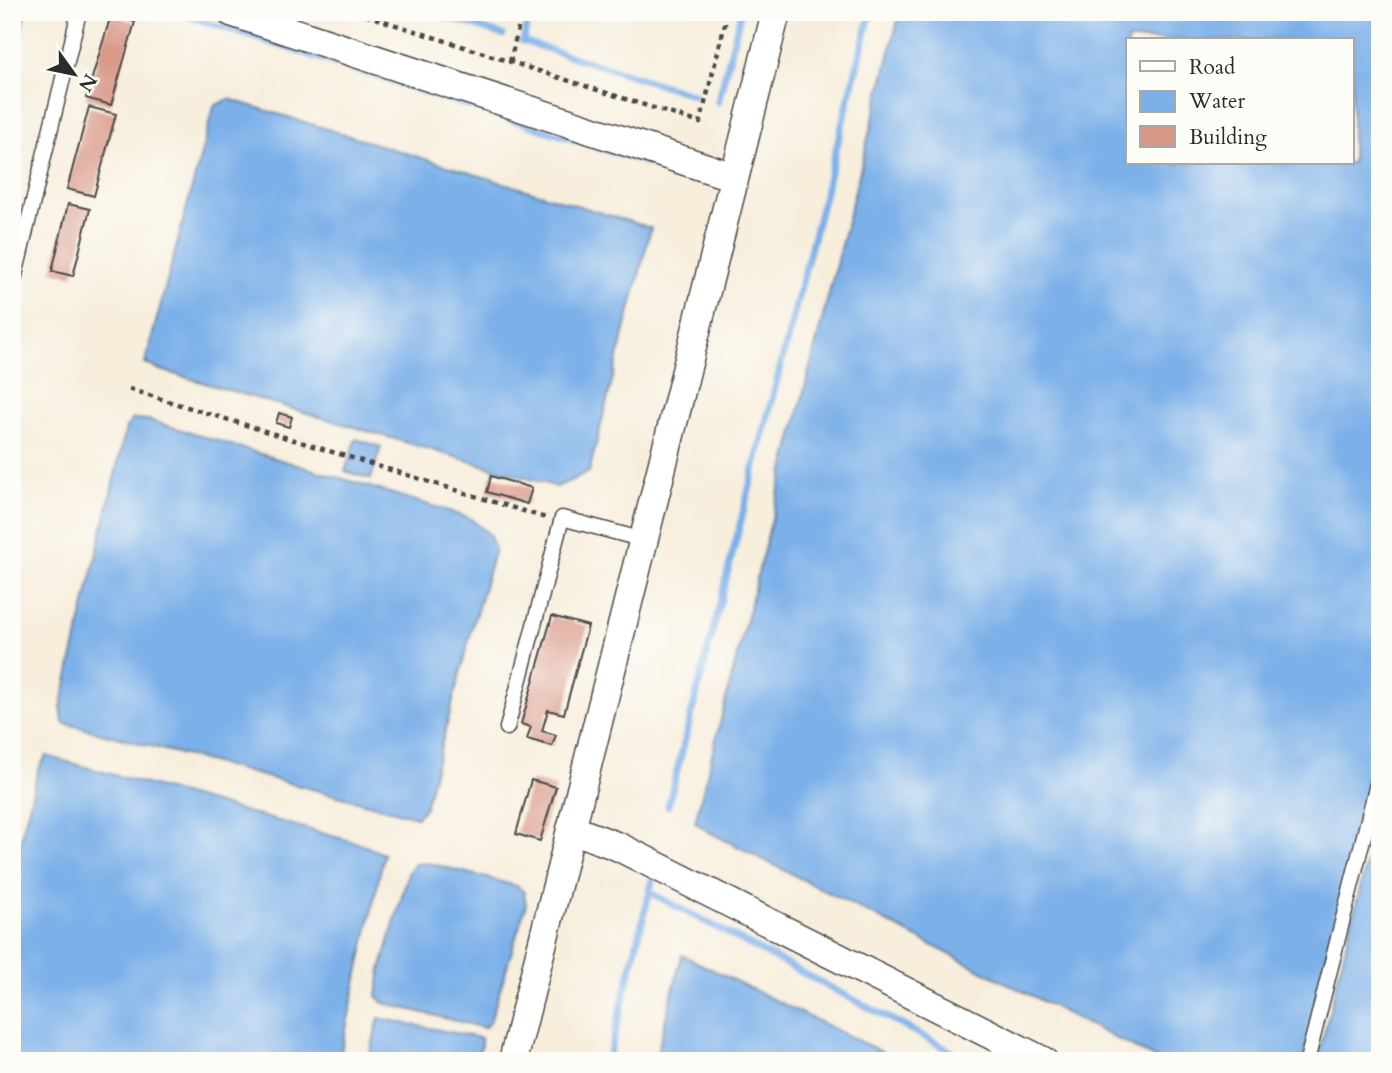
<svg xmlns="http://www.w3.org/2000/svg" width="1392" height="1073" viewBox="0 0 1392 1073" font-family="Cardo,serif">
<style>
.water{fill:#7bb0e9;stroke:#536e8a;stroke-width:2;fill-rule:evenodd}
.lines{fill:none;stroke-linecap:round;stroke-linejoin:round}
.stream{stroke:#7bb0e9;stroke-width:7}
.building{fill:#d89786}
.service-casing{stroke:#4a4846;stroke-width:17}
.minor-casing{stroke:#4a4846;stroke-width:31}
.path{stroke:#4a4846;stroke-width:4.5;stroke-dasharray:5 5;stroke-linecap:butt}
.service{stroke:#fff;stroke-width:14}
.minor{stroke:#fff;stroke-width:28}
</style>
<rect width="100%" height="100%" fill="#fdfcf7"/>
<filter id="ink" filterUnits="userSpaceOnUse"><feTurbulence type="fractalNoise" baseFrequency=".0143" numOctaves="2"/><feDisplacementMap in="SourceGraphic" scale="14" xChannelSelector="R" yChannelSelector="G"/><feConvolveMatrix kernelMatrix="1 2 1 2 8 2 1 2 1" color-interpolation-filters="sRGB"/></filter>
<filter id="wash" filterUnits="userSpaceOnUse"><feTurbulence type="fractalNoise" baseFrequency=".00686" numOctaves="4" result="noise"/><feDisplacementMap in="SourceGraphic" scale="28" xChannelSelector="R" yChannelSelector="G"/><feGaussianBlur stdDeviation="1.57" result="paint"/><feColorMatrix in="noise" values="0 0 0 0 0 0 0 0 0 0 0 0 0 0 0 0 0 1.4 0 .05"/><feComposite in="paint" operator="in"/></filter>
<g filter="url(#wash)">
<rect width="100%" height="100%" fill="#f7eedc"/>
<!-- water -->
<path class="water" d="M12,12h14l-14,57z
M900,12h480v741l-78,308h-142l-453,-230 -12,-9zM1128,40h224v123h-224z
M229,99l422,129 -62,244 -32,15 -400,-118 -12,-6 69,-257z
M133,419l16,1 300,91 22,8 18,15 6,15 -21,72 -49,186 -8,10 -354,-94 -2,-16 65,-279z
M356,439l25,8 -10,32 -26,-8z
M46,756l315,88 23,10 -45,207h-327v-187l26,-104z
M1380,808v253h-63z
M429,863l88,23 7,6 2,13 -36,117 -6,6 -100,-25 -7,-7 4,-26 28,-99 6,-7z
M682,955l218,106h-245z
M379,1018l102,20v8l-3,15h-110z"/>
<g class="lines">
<!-- stream -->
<path class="stream" d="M175,12l473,151
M431,12l72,23
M522,41l172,54
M523,41l7,-29
M718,102l23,-90
M668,806l203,-794
M651,893l319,168
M608,1061l46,-187"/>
</g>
<g id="blocks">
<!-- building -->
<path class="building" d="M111,15l24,7 -24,83 -25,-7z
M89,107l27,7 -22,82 -27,-7z
M68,204l22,5 -17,67 -21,-5z
M279,413l13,4 -3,10 -13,-4z
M491,476l41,12 -5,16 -40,-12z
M552,616l36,10 -24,88 -16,-4 -6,21 14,4 -4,11 -25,-7 4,-12 -10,-3z
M531,780l25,7 -16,54 -24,-7z"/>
</g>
</g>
<g filter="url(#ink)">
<use href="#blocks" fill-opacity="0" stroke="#4a4846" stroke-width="2"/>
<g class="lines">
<!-- service casing -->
<g class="service-casing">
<path id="service" d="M12,288l67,-276
M507,728l55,-210 82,22
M1307,1061l73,-289"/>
</g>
<!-- minor casing -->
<g class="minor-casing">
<path id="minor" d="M231,12l503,165
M571,829l48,18 424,214
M513,1061l263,-1049"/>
</g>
<!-- path -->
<path class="path" d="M356,12l344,111 28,-111
M510,62l12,-50
M129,389l417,129"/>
<!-- service -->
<use href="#service" class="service"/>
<!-- minor -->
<use href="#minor" class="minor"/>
</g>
</g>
<!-- margin -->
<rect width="1392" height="1073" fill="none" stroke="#fdfcf7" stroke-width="42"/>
<!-- legend -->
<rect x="1126" y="38" width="228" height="126" fill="#fdfcf7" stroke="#a9a8a5" stroke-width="2"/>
<rect x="1140" y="61" width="35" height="10" fill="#ffffff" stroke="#a9a8a5" stroke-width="2"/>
<text x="1189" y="74" font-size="21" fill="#2b2b2b">Road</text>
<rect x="1140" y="91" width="35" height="21" fill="#7bb0e9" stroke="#a9a8a5" stroke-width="2"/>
<text x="1189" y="108" font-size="21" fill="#2b2b2b">Water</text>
<rect x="1140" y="126" width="35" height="21" fill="#d89786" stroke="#a9a8a5" stroke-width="2"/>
<text x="1189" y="144" font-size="21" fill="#2b2b2b">Building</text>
<!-- north arrow -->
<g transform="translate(74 74) rotate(123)" stroke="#fdfcf7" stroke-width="5" paint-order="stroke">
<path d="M0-5L12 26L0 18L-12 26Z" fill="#2b2b2b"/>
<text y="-10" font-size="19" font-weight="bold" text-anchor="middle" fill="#2b2b2b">N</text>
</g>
</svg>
